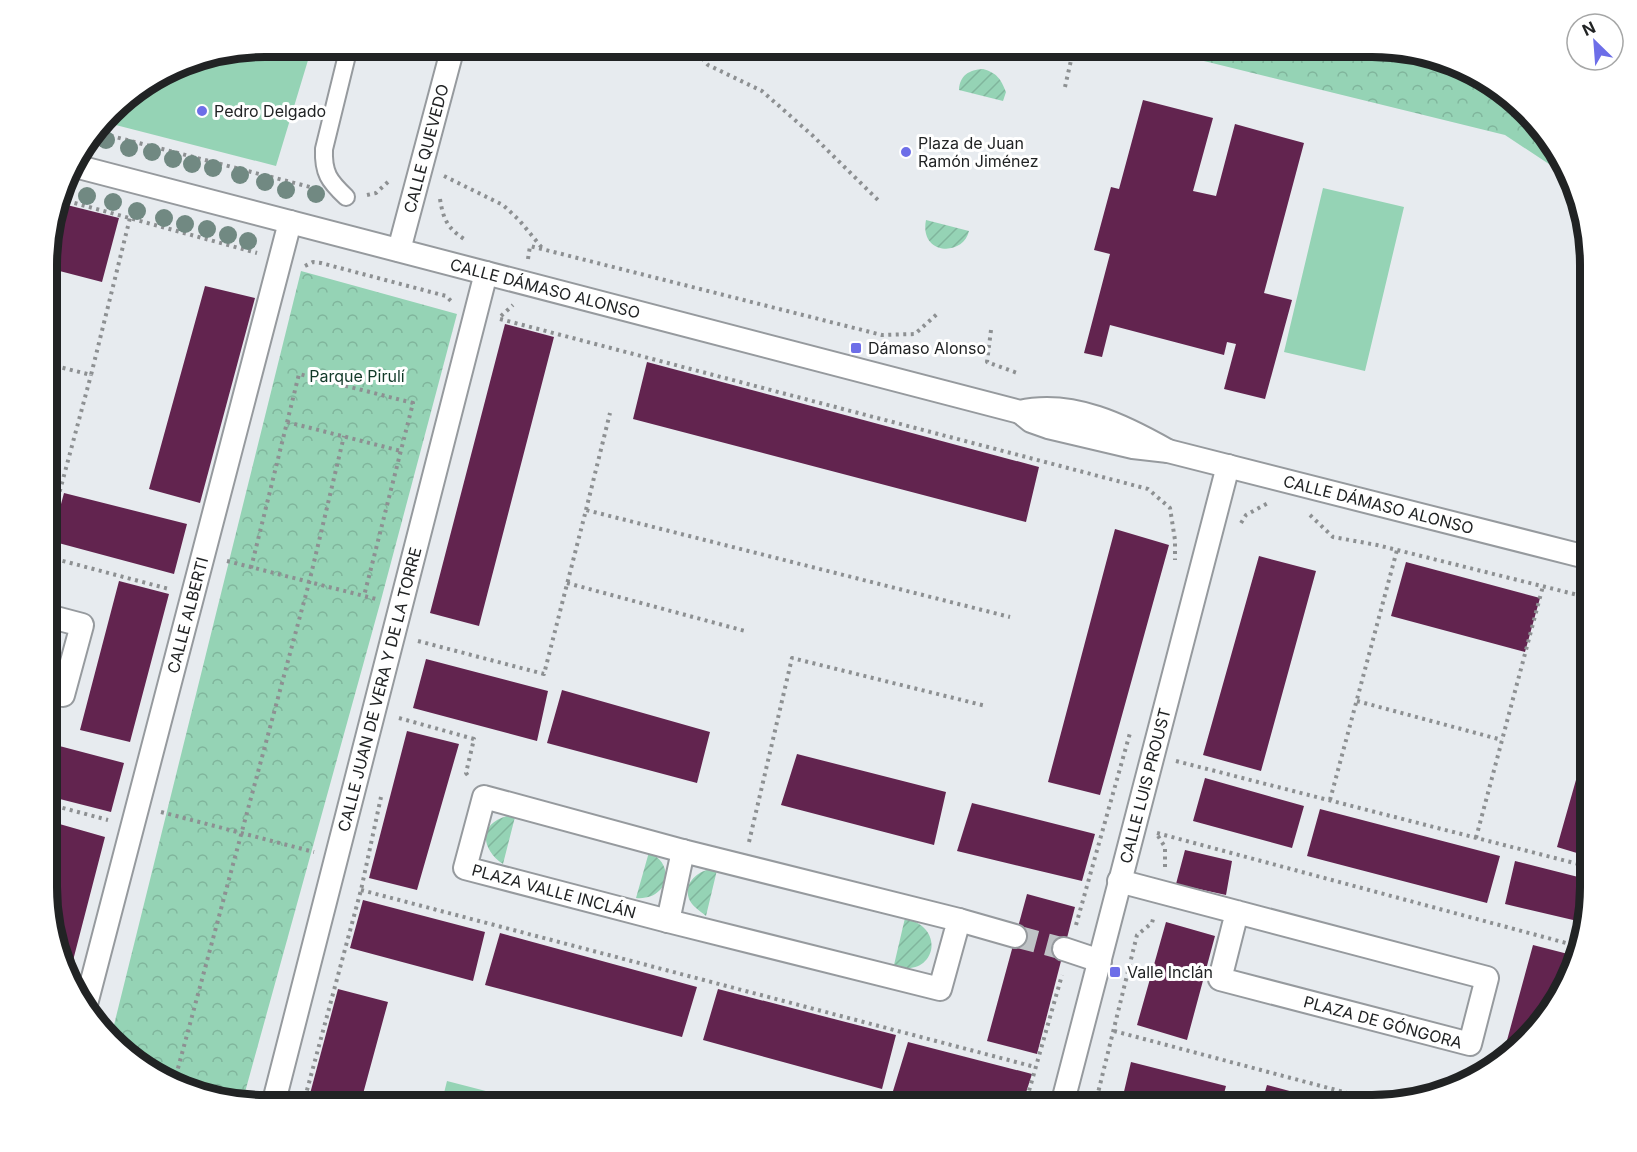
<svg xmlns="http://www.w3.org/2000/svg" width="1637" height="1152" viewBox="0 0 1637 1152" font-family="Inter,sans-serif">
<style>
.grass{fill:#95d3b5}
.forest{fill:url(#forest-crowns)}
.garden{fill:url(#garden-furrows)}
.building{fill:#62244f}
.lines{fill:none;stroke-linecap:round;stroke-linejoin:round}
.minor-tunnel{stroke:#bfc3c6;stroke-width:22;stroke-dasharray:22 11;stroke-linecap:butt}
.pedestrian-casing{stroke:#969a9e;stroke-width:20}
.minor-casing{stroke:#969a9e;stroke-width:26}
.path{stroke:#8d9092;stroke-width:4;stroke-dasharray:3 4.5;stroke-linecap:butt}
.pedestrian{stroke:#fff;stroke-width:16}
.minor{stroke:#fff;stroke-width:22}
.tree{fill:#718982}
.poi-dot{fill:#6d6ee8;stroke:#fff;stroke-width:2}
.labels{text-anchor:middle;stroke-width:6;stroke-linejoin:round;paint-order:stroke}
.poi-label{font-size:16px;fill:#212324;stroke:#fff;text-anchor:start}
.street-label{font-size:16px;fill:#212324;stroke:#fff}
.park-label{font-size:16px;fill:#113928;stroke:#fff}
.rim{fill:none;stroke:#212324;stroke-width:8}
</style>
<defs>
<pattern id="forest-crowns" width="20" height="18" patternUnits="userSpaceOnUse" patternTransform="scale(1.5)"><rect width="20" height="18" fill="#95d3b5"/><path d="M2 6a3 3 0 1 1 6 0M12 15a3 3 0 1 1 6 0" fill="none" stroke="#80b59c"/></pattern>
<pattern id="garden-furrows" width="10" height="10" patternUnits="userSpaceOnUse" patternTransform="scale(1.5)"><rect width="10" height="10" fill="#95d3b5"/><path d="M-1 1l2-2M0 10L10 0M9 11l2-2" fill="none" stroke="#80b59c"/></pattern>
</defs>
<rect width="100%" height="100%" fill="#e7ebef"/>
<!-- grass -->
<path class="grass" d="M265,47h47l-36,119 -172,-44 17,-21 60,-38z
M1323,188l81,19 -39,164 -81,-19z
M447,1081l93,24h-99z"/>
<!-- forest -->
<path class="forest" d="M1147,47h239l57,11 62,33 56,65 6,20 -62,-41z
M301,271l156,43 -76,286 -139,503 -48,-9 -62,-33 -21,-24z"/>
<!-- garden -->
<path class="garden" d="M983,69c14,4 18,10 23,23l-3,9 -44,-11c1,-15 10,-20 24,-21z
M926,220l43,11c-6,26 -50,24 -43,-11z
M507,816l8,1 -12,47c-22,-15 -25,-40 4,-48z
M649,852c28,13 19,49 -13,46z
M711,869l6,1 -11,46c-6,-5 -14,-10 -17,-17 -6,-16 9,-28 22,-30z
M905,918c45,11 27,63 -11,47z"/>
<!-- building -->
<path class="building" d="M1143,100l70,18 -20,73 23,5 19,-72 69,19 -40,150 28,7 -27,99 -41,-10 12,-45 -9,-2 -3,13 -114,-30 -8,32 -18,-4 26,-99 -16,-4 17,-63 8,2z
M59,203l60,15 -17,64 -54,-14v-32z
M205,286l50,12 -55,205 -51,-14z
M505,324l49,13 -75,289 -49,-13z
M647,362l392,105 -13,55 -393,-103z
M64,493l123,31 -13,50 -123,-33z
M1115,529l54,16 -69,250 -52,-13z
M1259,556l57,15 -55,200 -58,-16z
M1406,562l134,36 -15,54 -134,-36z
M119,581l50,13 -39,148 -50,-12z
M426,659l122,32 -11,50 -124,-33z
M562,690l148,42 -13,51 -150,-40z
M407,731l52,13 -42,146 -48,-12z
M1589,734h1v123l-33,-10z
M48,743l76,20 -13,49 -63,-16z
M797,754l149,38 -12,53 -153,-40z
M1205,778l99,28 -12,42 -99,-27z
M972,803l123,31 -13,47 -125,-30z
M1320,809l180,47 -13,47 -180,-47z
M56,823l49,14 -36,139 -21,-60v-62z
M1185,850l47,11 -6,34 -50,-11z
M1515,861l75,19v21l-4,22 -81,-19z
M1027,894l48,13 -38,147 -50,-13z
M363,900l122,32 -12,49 -123,-33z
M1166,922l49,14 -28,104 -50,-15z
M500,933l197,54 -15,50 -197,-52z
M1533,945l35,9 -13,49 -9,17 -43,35z
M338,989l50,13 -28,103h-53z
M718,989l178,46 -14,54 -179,-49z
M908,1042l124,32 -10,31h-70l-59,-14z
M1131,1062l95,24 -5,19h-79l-20,-5z
M1267,1085l75,20h-81z"/>
<g class="lines">
<!-- minor-tunnel -->
<path class="minor-tunnel" d="M1015,936l49,13"/>
<!-- pedestrian casing -->
<g class="pedestrian-casing">
<path id="pedestrian" d="M346,197c-17,-16 -23,-24 -22,-48l25,-102"/>
</g>
<!-- minor casing -->
<g class="minor-casing">
<g id="minor">
<path id="s1" d="M71,165l949,247c52,-12 104,14 148,39"/>
<path id="s2" d="M399,250l54,-203"/>
<path id="s3" d="M1020,412l11,9 17,6 85,20 35,4 422,107"/>
<path d="M48,616l34,9 -19,70 -15,-4"/>
<path d="M484,797l199,54 276,69 -19,69 -272,-68 -203,-53z"/>
<path d="M1119,881l368,97 -17,66 -250,-65 17,-67"/>
<path d="M959,920l56,16"/>
<path d="M668,921l15,-70"/>
<path d="M1064,949l36,12"/>
<path id="s4" d="M85,1008l205,-786"/>
<path id="s5" d="M273,1105l213,-832"/>
<path id="s6" d="M1062,1105l166,-639"/>
</g>
</g>
<!-- path -->
<path class="path" d="M692,47l16,18 54,26 50,44 68,67
M1065,87l9,-40
M96,132l214,55
M444,176l59,29 16,15 24,29
M367,195l9,-2 14,-13
M60,199l197,54
M440,199c3,19 7,29 24,40
M528,259l2,-13 352,89 33,-1 22,-20
M305,266l8,-4 8,1 125,33 6,6
M501,316l12,-11
M500,319l648,170 22,19 5,32v20
M991,330l-4,32 33,12
M48,364l43,11 39,-157
M287,422l114,29
M586,510l24,-97
M1310,515l23,22 44,8 213,53
M1241,523l5,-8 22,-12
M48,535l43,-160
M48,557l121,32
M227,561l149,38
M251,568l48,-194 114,29 -49,193
M567,583l178,48
M418,641l126,33 42,-164 424,107
M1357,701l145,39
M399,718l75,21 -8,34 3,4
M1176,761l414,106
M1330,800l67,-250
M48,804l60,16
M161,812l153,40
M1157,833l424,114
M1158,836l7,11v21
M1476,838l67,-252
M749,842l43,-184 194,48
M361,890l674,177
M1076,925l54,-192
M1114,1031l271,72
M174,1083l135,-500 35,-147
M303,1105l58,-215 20,-93
M1025,1105l37,-130
M1095,1105l42,-170 15,-12 2,-8"/>
<!-- pedestrian -->
<use href="#pedestrian" class="pedestrian"/>
<!-- minor -->
<use href="#minor" class="minor"/>
</g>
<!-- trees -->
<g class="tree">
<circle cx="106" cy="140" r="9"/>
<circle cx="129" cy="148" r="9"/>
<circle cx="152" cy="152" r="9"/>
<circle cx="173" cy="159" r="9"/>
<circle cx="192" cy="164" r="9"/>
<circle cx="213" cy="168" r="9"/>
<circle cx="240" cy="175" r="9"/>
<circle cx="265" cy="182" r="9"/>
<circle cx="286" cy="190" r="9"/>
<circle cx="316" cy="194" r="9"/>
<circle cx="87" cy="196" r="9"/>
<circle cx="113" cy="202" r="9"/>
<circle cx="137" cy="211" r="9"/>
<circle cx="164" cy="218" r="9"/>
<circle cx="185" cy="224" r="9"/>
<circle cx="207" cy="229" r="9"/>
<circle cx="228" cy="235" r="9"/>
<circle cx="248" cy="241" r="9"/>
</g>
<!-- markers -->
<g class="poi-dot">
<circle cx="202" cy="111" r="6"/>
<circle cx="906" cy="152" r="6"/>
<rect x="850" y="342" width="12" height="12" rx="3"/>
<rect x="1109" y="966" width="12" height="12" rx="3"/>
</g>
<g class="labels">
<!-- poi labels -->
<g class="poi-label">
<text x="214" y="117">Pedro Delgado</text>
<text x="918" y="149">Plaza de Juan<tspan x="918" dy="18">Ramón Jiménez</tspan></text>
<text x="868" y="354">Dámaso Alonso</text>
<text x="1127" y="978">Valle Inclán</text>
</g>
<!-- street labels -->
<g class="street-label">
<text dy="6" stroke="none"><textPath href="#s2" startOffset="105">CALLE QUEVEDO</textPath></text>
<text dy="6" stroke="none"><textPath href="#s1" startOffset="490">CALLE DÁMASO ALONSO</textPath></text>
<text dy="6" stroke="none"><textPath href="#s3" startOffset="372">CALLE DÁMASO ALONSO</textPath></text>
<text dy="6" stroke="none"><textPath href="#s4" startOffset="406">CALLE ALBERTI</textPath></text>
<text dy="6" stroke="none"><textPath href="#s5" startOffset="429">CALLE JUAN DE VERA Y DE LA TORRE</textPath></text>
<text dy="6" stroke="none"><textPath href="#s6" startOffset="330">CALLE LUIS PROUST</textPath></text>
<text transform="translate(554 891) rotate(15)" y="6">PLAZA VALLE INCLÁN</text>
<text transform="translate(1383 1022) rotate(15)" y="6">PLAZA DE GÓNGORA</text>
</g>
<!-- park labels -->
<g class="park-label">
<text x="357" y="382">Parque Pirulí</text>
</g>
</g>
<!-- crop -->
<path d="M0 0H1637V1152H0ZM265 57H1372A208 208 0 0 1 1580 265V887A208 208 0 0 1 1372 1095H265A208 208 0 0 1 57 887V265A208 208 0 0 1 265 57Z" fill="#fff" fill-rule="evenodd"/>
<path class="rim" d="M265 57H1372A208 208 0 0 1 1580 265V887A208 208 0 0 1 1372 1095H265A208 208 0 0 1 57 887V265A208 208 0 0 1 265 57Z"/>
<!-- north arrow -->
<g transform="translate(1595 42) rotate(335)"><circle r="28" fill="#ffffff" stroke="#a6a7a7" stroke-width="1.5"/>
<path d="M0-4.5L10 22L0 15L-10 22Z" fill="#6d6ee8"/>
<text y="-9" font-size="16" font-weight="bold" text-anchor="middle" fill="#212324">N</text>
</g>
</svg>
